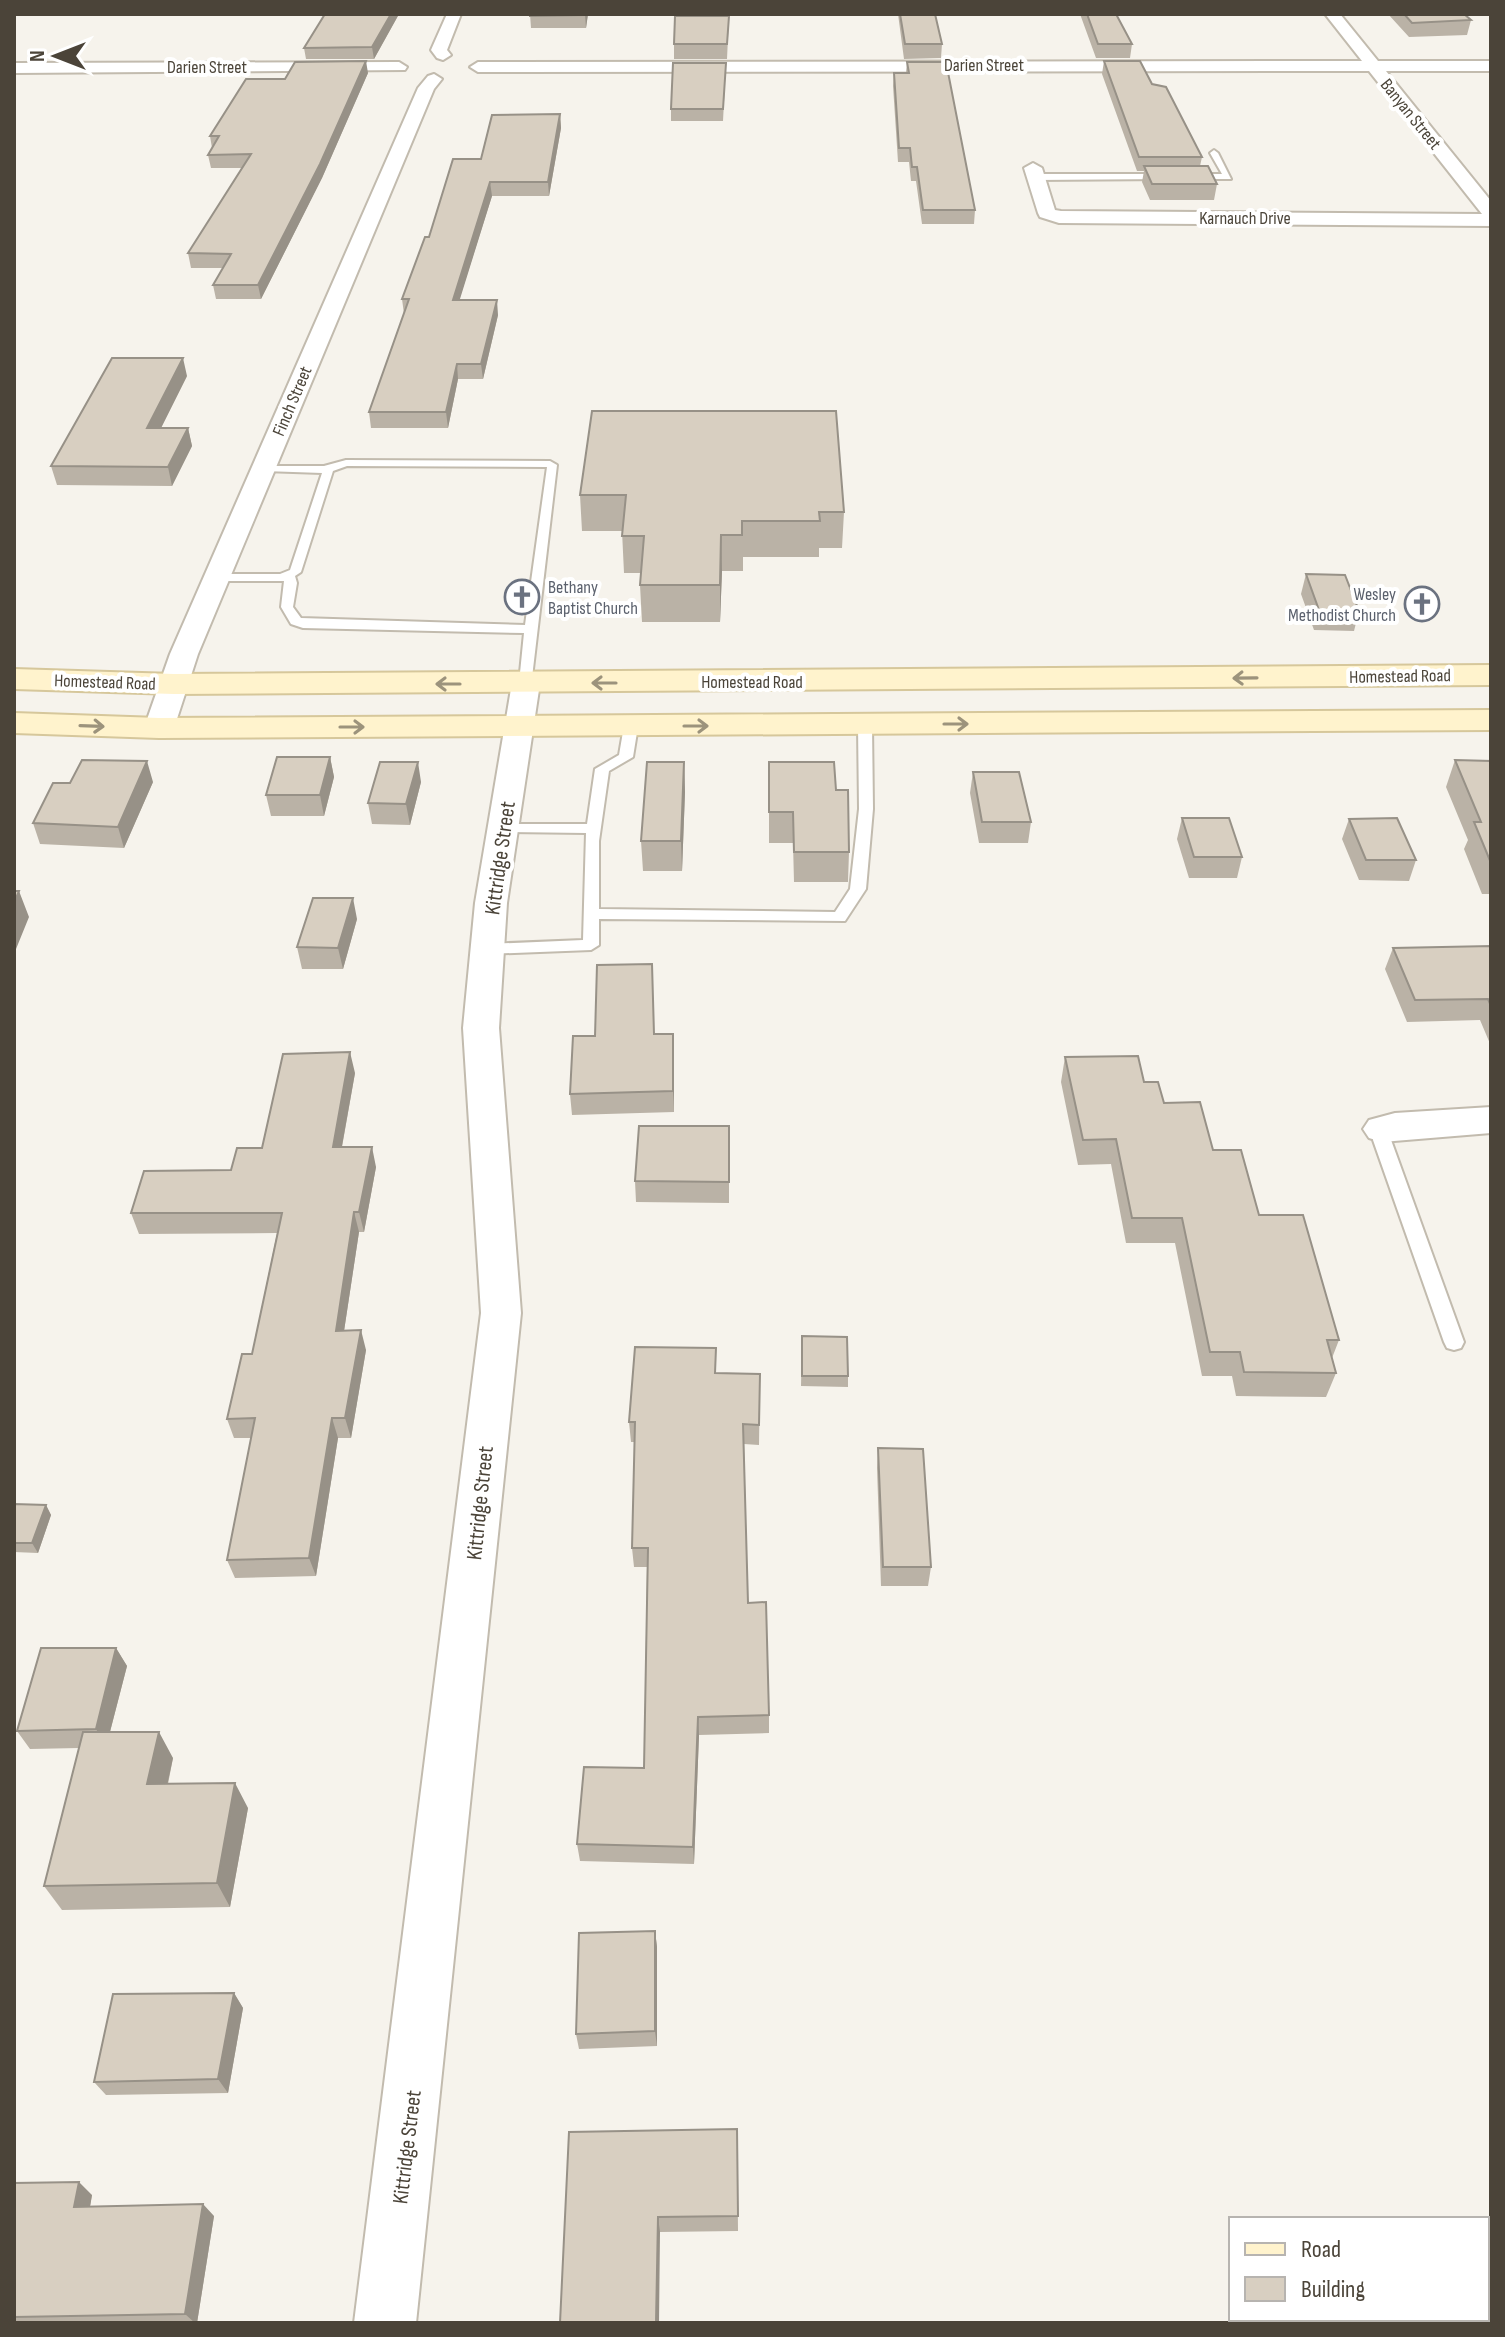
<svg xmlns="http://www.w3.org/2000/svg" width="1505" height="2337" viewBox="0 0 1505 2337" font-family="'Sofia Sans Condensed',sans-serif">
<style>
.lines{fill:none;stroke-linecap:round;stroke-linejoin:round}
.lane-casing{stroke:#c2bbae;stroke-width:4}
.street-casing{stroke:#c2bbae;stroke-width:4}
.secondary-casing{stroke:#d6c79b;stroke-width:4}
.lane{fill:#fff;fill-rule:evenodd}
.street{fill:#fff;fill-rule:evenodd}
.secondary{fill:#fff3cd;fill-rule:evenodd}
.wall{fill:#bab2a6}
.shaded-wall{fill:#979187}
.building{fill:#d8cfc1;stroke:#979187;stroke-width:2}
.oneway{stroke:#9c937c}
.labels{text-anchor:middle;stroke-width:8;stroke-linejoin:round;paint-order:stroke}
.far-street-label{font-size:18px;fill:#4b4439;stroke:#fff}
.far-worship-label{font-size:18px;fill:#5b616d;stroke:#fff;text-anchor:start}
.street-label{font-size:22px;fill:#4b4439;stroke:#fff}
</style>
<rect width="100%" height="100%" fill="#f6f3ec"/>
<g class="lines">
<!-- lane casing -->
<g class="lane-casing">
<path id="lane" d="M1214,150l4,3 13,26h-43l3,-5h31l-12,-21z
M1166,174l3,5 -133,1 -4,-3 4,-3z
M346,460l204,1 7,4 -26,221 -5,1 -7,-4 5,-50 -221,-5 -12,-4 -10,-17 3,-26h-71l-2,-3 6,-4h63l10,-4 32,-97 -58,-2 -6,-3 2,-2h64zM347,466l200,1 -22,158 -224,-7 -8,-11 4,-24 -2,-7 6,-4 32,-101z
M865,721l7,4 1,84 -7,80 -21,32 -246,-2v26l-8,5 -104,4 -8,-5 8,-5 96,-4 3,-107 -83,-1 -7,-4 7,-4h84l8,-55 24,-14 5,-29 7,-4 7,4 -5,31 -24,14 -10,70v68l236,3 15,-23 9,-80 -1,-84z
M1382,1123l9,6v11l73,202 -3,6 -7,2 -7,-2 -3,-6 -71,-202v-11z"/>
</g>
<!-- street casing -->
<g class="street-casing">
<path id="street" d="M447,14h14l-14,36 4,5 -8,5 -6,-2 -6,-8z
M1325,14h15l38,47h113v10h-105l105,130v25l-432,-3 -19,-6 -2,-4 -14,-45 9,-5 9,5 13,42 6,1 421,3 -113,-143 -891,1 -8,-5 8,-5 884,-1z
M399,62l8,5 -2,3 -391,3v-10z
M434,74l8,5 -8,10 -236,565 -24,74 -5,6 -10,3 -10,-3 -5,-6 26,-74 248,-566 10,-12z
M526,675l10,2 4,6 -33,220 -8,125 22,285 -105,1010h-62l127,-1010 -18,-285 12,-125 37,-220 4,-6z
M1491,1107v26l-109,9 -13,-4 -6,-9 6,-9 26,-7z"/>
</g>
<!-- secondary casing -->
<g class="secondary-casing">
<path id="secondary" d="M1491,665v20l-1317,9 -160,-5v-20l160,5z
M1491,710v20l-1332,8 -145,-5v-20l145,5z"/>
</g>
<!-- lane -->
<use href="#lane" class="lane"/>
<!-- street -->
<use href="#street" class="street"/>
<!-- secondary -->
<use href="#secondary" class="secondary"/>
</g>
<!-- wall -->
<path class="wall" d="M325,14h74l-25,45h-68l-2,-11z
M530,14h58l-2,14h-55z
M898,14h37l7,30 -1,14 -37,1z
M1080,14h36l16,30 -2,14h-34z
M1388,14h76l7,6 -4,15 -58,2z
M729,16l-2,43h-53v-15z
M1104,61l48,23 50,73 -2,9 17,18 -3,16h-64l-8,-18 2,-11h-7l-35,-97z
M907,62l68,148 -1,14h-52l-6,-43h-5l-2,-19h-11l-5,-76 1,-13h12z
M726,63l-3,58h-52v-12z
M368,73l-46,105 -61,121h-45l-3,-14 10,-17h-32l-3,-15 54,-85h-31l-3,-13 4,-7 -2,-12 75,-57z
M560,114l1,14 -12,68h-57l-33,104 39,15 -15,64h-25l-10,49h-77l-2,-16 35,-98 -2,-15 27,-62z
M187,376l-26,52h27l4,18 -20,40 -115,-1 -6,-19z
M592,411l252,101 -2,36h-23v9h-76v14h-21l-2,51h-78l-2,-37 1,-12h-17l-2,-42h-40l-2,-36z
M1306,574l53,37 -5,20 -40,-1 -13,-36z
M330,757l4,20 -10,39h-53l-5,-21z
M1455,760l36,1v133h-9l-18,-45 4,-9 -22,-53z
M684,762l1,30 -3,79h-39l-2,-30z
M769,762l67,28 13,62 -1,30h-54l-1,-39h-24z
M973,772l58,50 -3,21h-49l-9,-50z
M153,782l-29,66 -84,-4 -7,-21z
M421,782l-11,43 -38,-1 -4,-21z
M1182,818l60,39 -5,21h-48l-12,-39z
M1349,819l67,41 -7,21 -50,-1 -17,-41z
M357,919l-14,50h-41l-5,-22z
M1491,946v100l-11,-26 -73,2 -22,-53 8,-21z
M652,964l2,70h19l1,78 -102,3 -2,-21 25,-58z
M1065,1057l79,25 69,68 46,65 80,125 -7,18 4,15 -10,24 -90,-1 -4,-20h-30l-27,-133h-49l-15,-79 -33,1 -17,-83z
M355,1073l-13,74 34,20 -12,65h-5l-15,99 22,19 -15,88h-13l-22,138 -81,2 -8,-18 24,-122h-17l-7,-19 25,-65 25,-121 -138,1 -8,-21 100,-43 31,-22z
M729,1126v77l-93,-1 -1,-21z
M802,1336l46,40v11l-47,-1z
M716,1373l44,1 -1,71 -15,-1 4,159 21,112v18l-70,2 -5,129 -114,-3 -3,-17 67,-76 3,-201h-13l-2,-19 3,-106h-4l-2,-20z
M878,1448l53,119 -3,19h-47l-4,-118z
M14,1504l32,1 5,10 -13,38 -24,-1z
M116,1648l11,18 -17,66 63,26 -5,26 80,24 -18,99 -168,3 -18,-24 35,-138 -49,1 -13,-18z
M655,1931l2,16v99l-78,3 -3,-15z
M234,1993l9,15 -15,85 -122,2 -12,-13z
M737,2129l1,102 -78,1 -100,91z
M14,2183l78,12 -2,11 124,10 -17,107h-183z"/>
<!-- shaded-wall -->
<path class="shaded-wall" d="M391,14h8l-25,45 -2,-12z
M585,14h3l-2,14z
M366,61l2,12 -46,105 -61,121 -3,-14z
M560,114l1,14 -12,68 -1,-14z
M490,182l2,14 -37,119 -2,-15z
M497,300l1,15 -15,64 -2,-15z
M183,358l4,18 -35,70 -5,-18z
M457,364l1,15 -10,49 -2,-16z
M188,428l4,18 -20,40 -4,-19z
M721,535l1,36 -2,51v-37z
M330,757l4,20 -10,39 -4,-21z
M147,761l6,21 -29,66 -6,-21z
M418,762l3,20 -11,43 -4,-21z
M684,762l1,30 -3,79 -1,-30z
M19,891l10,26 -15,37v-51z
M353,898l4,21 -14,50 -5,-21z
M673,1034l1,21v57l-1,-21z
M350,1052l5,21 -17,95 -5,-21z
M372,1147l4,20 -12,65 -5,-20z
M354,1212l5,20 -18,119 -5,-20z
M361,1330l5,20 -15,88 -6,-20z
M332,1418l6,20 -22,138 -7,-18z
M46,1505l5,10 -13,38 -6,-10z
M116,1648l11,18 -21,81 -10,-18z
M698,1717l1,18 -5,129 -1,-17z
M159,1732l14,26 -11,51 -15,-25z
M235,1783l13,25 -18,99 -13,-24z
M655,1931l2,16v99l-2,-15z
M234,1993l9,15 -15,85 -10,-14z
M79,2182l13,13 -4,24 -14,-12z
M203,2204l11,12 -17,107h-2l-10,-9z
M658,2217l2,15 -1,91h-3z"/>
<!-- building -->
<path class="building" d="M325,14h66l-19,33 -68,1z
M530,14h55v1l-55,1z
M900,14h35l7,30h-37z
M1087,14h29l16,30h-34z
M1404,14h60l7,6 -59,3z
M675,16h54l-2,28h-53z
M366,61l-46,103 -62,121h-45l18,-31 -43,-1 63,-99 -43,1 11,-19h-9l36,-57h39l10,-17z
M1104,61h36l12,23 14,3 36,70h-63z
M907,62h39l29,148h-52l-6,-43h-5l-2,-19h-11l-5,-75h15z
M673,63h53l-3,46h-52z
M560,114l-12,68h-58l-37,118h44l-16,64h-24l-11,48h-77l40,-113h-7l23,-62h4l24,-78h28l11,-44z
M1144,166h64l9,18h-65z
M112,358h71l-36,70h41l-20,39 -117,-1z
M592,411h244l8,101h-25l1,9h-78v14h-21l-1,50h-80l4,-49h-22l4,-41h-46z
M1306,574l39,1 14,36 -40,-1z
M277,757h53l-10,38h-54z
M82,760l65,1 -29,66 -85,-4 20,-40h17z
M1455,760l36,1v102l-17,-41h7z
M380,762h38l-12,42 -38,-1z
M647,762h37l-3,79h-40z
M769,762h65l2,28h12l1,62h-55l-1,-40h-24z
M973,772h46l12,50h-49z
M1182,818h47l13,39h-48z
M1397,818l19,42h-50l-17,-41z
M14,891h5l-5,12z
M313,898h40l-15,50 -41,-1z
M1491,946v60l-3,-7 -73,1 -22,-52z
M652,964l2,70h19v57l-103,3 3,-58h22l2,-71z
M350,1052l-17,95h39l-13,65h-5l-18,119 25,-1 -16,88h-13l-23,140 -82,2 28,-142 -28,1 15,-65h10l30,-141h-151l13,-42 87,-1 6,-22h25l21,-94z
M1138,1056l6,26h14l6,21 36,-1 13,48h28l18,65h44l36,125h-12l9,33 -92,-1 -4,-20h-30l-28,-134h-50l-16,-79 -33,1 -18,-83z
M639,1126h90v56l-94,-1z
M802,1336l45,1 1,39h-46z
M635,1347l81,1 -1,25 45,1 -1,51 -16,-1 5,179 18,-1 3,113 -71,2 -5,130 -116,-3 7,-77 60,1 4,-220h-16l3,-126h-6z
M878,1448l45,1 8,118h-48z
M14,1504l32,1 -14,38h-18z
M41,1648h75l-20,81 -79,2z
M83,1732h76l-12,52 88,-1 -18,100 -173,3z
M655,1931v100l-79,3 3,-101z
M234,1993l-16,86 -124,3 19,-88z
M737,2129l1,87 -80,1 -2,106h-96l9,-191z
M79,2182l-5,25 129,-3 -18,110 -171,3v-134z"/>
<!-- one-way arrows -->
<defs><path id="oneway-shaft" d="M-6 0H5M1.5-3L5.5 0L1.5 3" fill="none" stroke-width="1.6" stroke-linecap="round" stroke-linejoin="round" transform="scale(2)"/></defs>
<g class="oneway">
<use href="#oneway-shaft" transform="translate(1245 678) rotate(179)"/>
<use href="#oneway-shaft" transform="translate(604 683) rotate(180)"/>
<use href="#oneway-shaft" transform="translate(448 684) rotate(180)"/>
<use href="#oneway-shaft" transform="translate(956 724)"/>
<use href="#oneway-shaft" transform="translate(92 726) rotate(2)"/>
<use href="#oneway-shaft" transform="translate(696 726)"/>
<use href="#oneway-shaft" transform="translate(352 727)"/>
</g>
<!-- icons -->
<defs>
<g id="church-ring" transform="scale(1.8)"><circle r="9.5" fill="#fff" stroke="#6b7280" stroke-width="1.5"/><path d="M-1.2-6h2.4v3.5h3.3v2.4h-3.3V6h-2.4V-.1h-3.3v-2.4h3.3Z" fill="#6b7280"/></g>
</defs>
<g fill-rule="evenodd">
<use href="#church-ring" x="522" y="597"/>
<use href="#church-ring" x="1422" y="604"/>
</g>
<g class="labels">
<!-- far-street labels -->
<g class="far-street-label">
<text x="984" y="71">Darien Street</text>
<text x="207" y="73">Darien Street</text>
<text transform="translate(1411 114) rotate(51)" y="6">Banyan Street</text>
<text x="1245" y="224">Karnauch Drive</text>
<text transform="translate(292 401) rotate(-67)" y="6">Finch Street</text>
<text transform="translate(1400 676) rotate(-1)" y="6">Homestead Road</text>
<text transform="translate(105 682) rotate(2)" y="6">Homestead Road</text>
<text x="752" y="688">Homestead Road</text>
</g>
<!-- far-worship labels -->
<g class="far-worship-label">
<text x="548" y="593">Bethany<tspan x="548" dy="21">Baptist Church</tspan></text>
<text x="1396" y="600" text-anchor="end">Wesley<tspan x="1396" dy="21">Methodist Church</tspan></text>
</g>
<!-- street labels -->
<g class="street-label">
<text transform="translate(499 858) rotate(-82)" y="8">Kittridge Street</text>
<text transform="translate(479 1503) rotate(-84)" y="8">Kittridge Street</text>
<text transform="translate(406 2147) rotate(-83)" y="8">Kittridge Street</text>
</g>
</g>
<!-- border -->
<rect width="1505" height="2337" fill="none" stroke="#4b4439" stroke-width="32"/>
<!-- legend -->
<rect x="1229" y="2217" width="260" height="104" fill="#ffffff" stroke="#b7b4b0" stroke-width="2"/>
<rect x="1245" y="2243" width="40" height="12" fill="#fff3cd" stroke="#b7b4b0" stroke-width="2"/>
<text x="1301" y="2257" font-size="24" fill="#4b4439">Road</text>
<rect x="1245" y="2277" width="40" height="24" fill="#d8cfc1" stroke="#b7b4b0" stroke-width="2"/>
<text x="1301" y="2297" font-size="24" fill="#4b4439">Building</text>
<!-- north arrow -->
<g transform="translate(56 56) rotate(270)" stroke="#ffffff" stroke-width="6" paint-order="stroke">
<path d="M0-6L14 30L0 20L-14 30Z" fill="#4b4439"/>
<text y="-12" font-size="22" font-weight="bold" text-anchor="middle" fill="#4b4439">N</text>
</g>
</svg>
